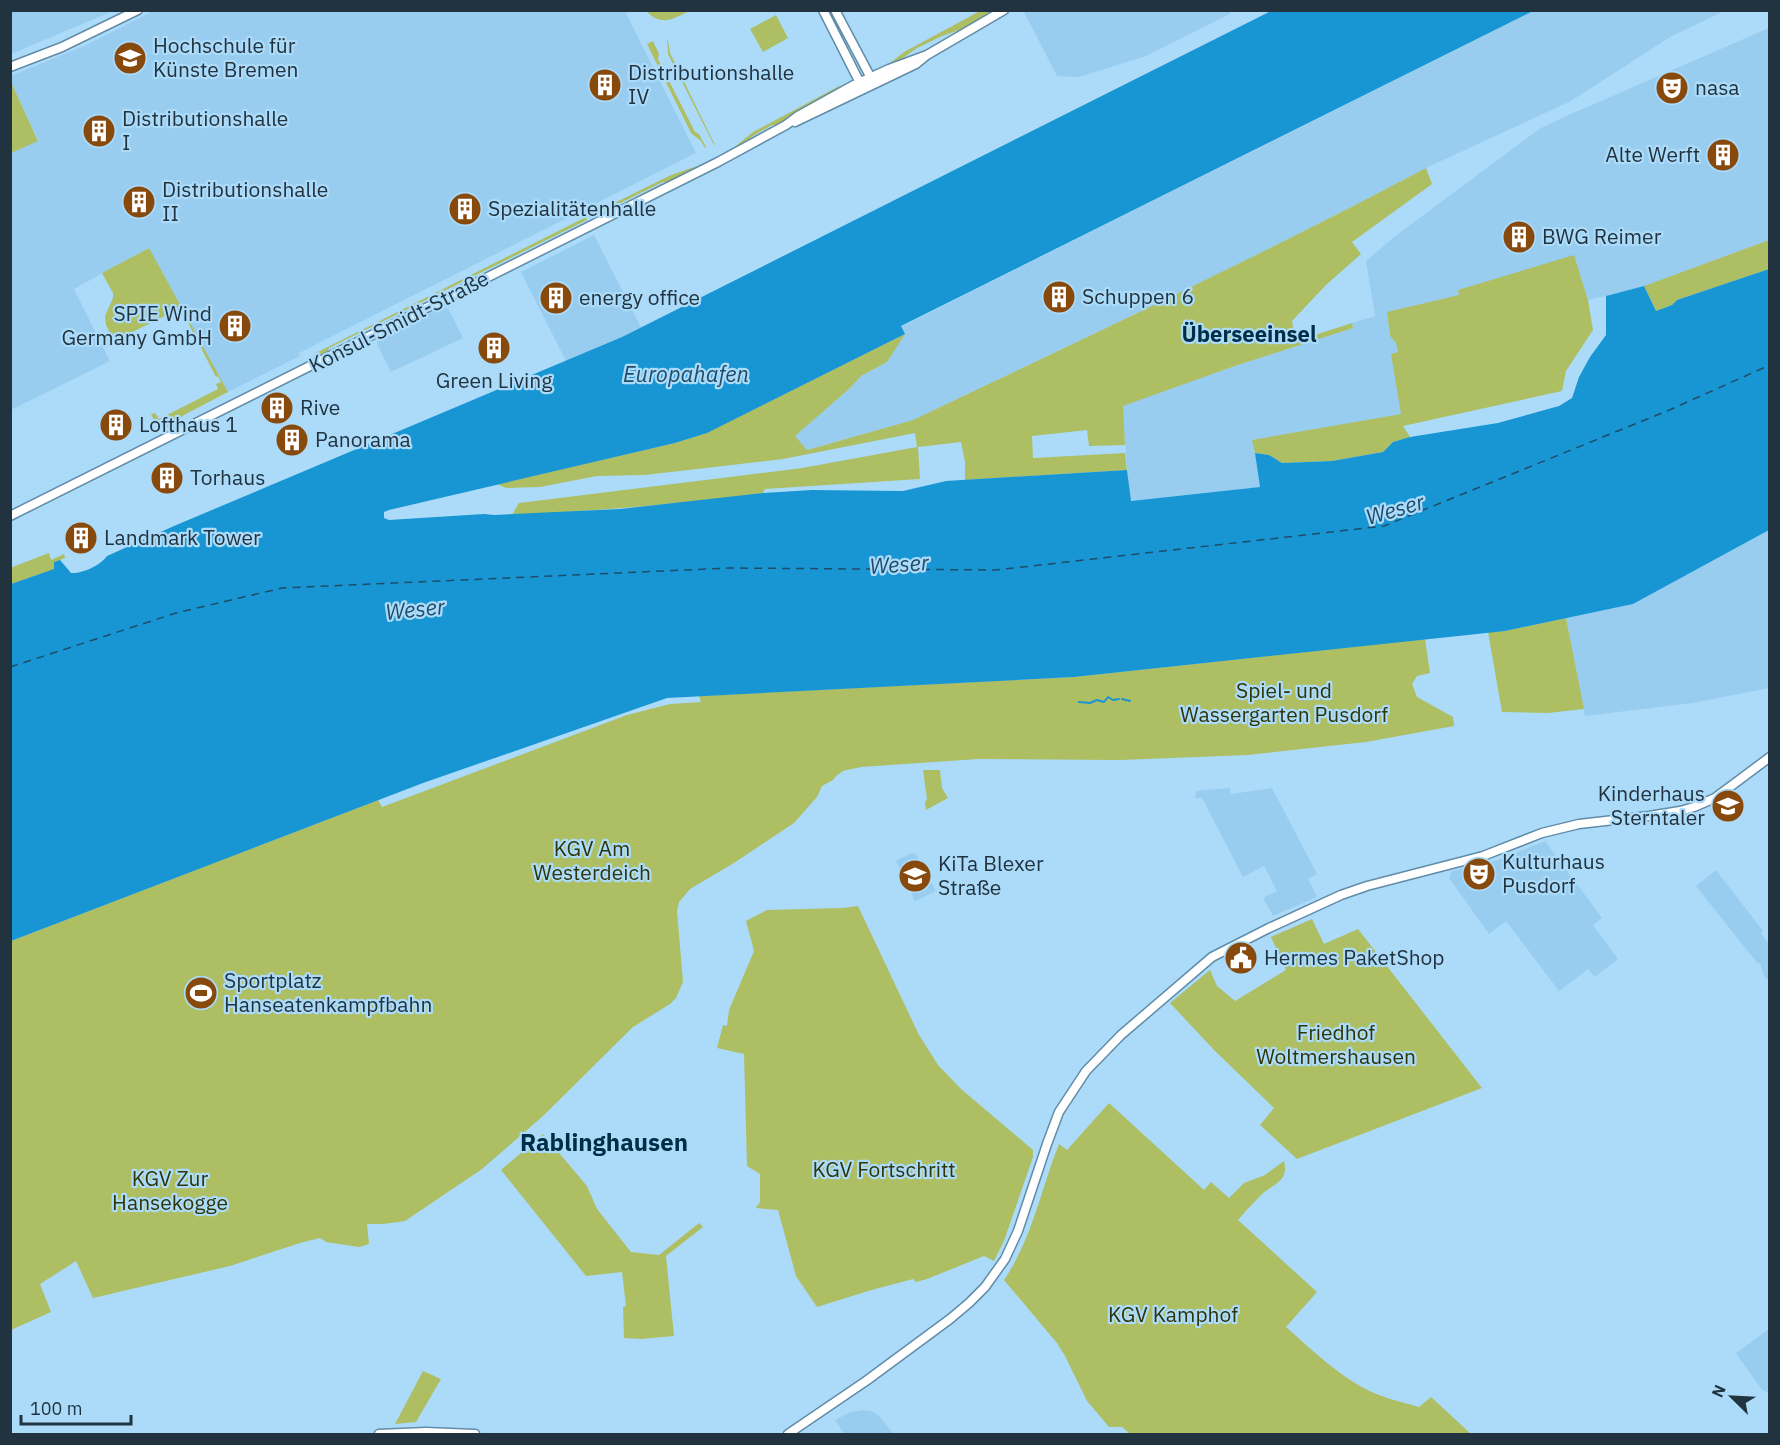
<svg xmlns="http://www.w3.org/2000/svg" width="1780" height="1445" viewBox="0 0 1780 1445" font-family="'IBM Plex Sans',sans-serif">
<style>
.built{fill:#98cdf0}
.green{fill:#adbe63}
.water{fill:#1796d3}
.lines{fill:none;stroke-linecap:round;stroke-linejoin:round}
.stream{stroke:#1796d3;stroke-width:2}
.ferry{stroke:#204c67;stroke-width:1.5;stroke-dasharray:8 6;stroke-linecap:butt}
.secondary-casing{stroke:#608ca8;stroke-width:11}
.secondary{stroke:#fff;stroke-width:8}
.labels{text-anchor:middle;stroke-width:4.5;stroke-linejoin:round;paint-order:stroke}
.poi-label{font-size:21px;fill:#21333f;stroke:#acdbfa;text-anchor:start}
.street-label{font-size:21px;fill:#21333f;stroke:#acdbfa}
.park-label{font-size:21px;fill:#2f3507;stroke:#acdbfa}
.neighbourhood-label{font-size:22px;font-weight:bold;fill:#002e46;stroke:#acdbfa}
.water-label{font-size:22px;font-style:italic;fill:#204c67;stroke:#acdbfa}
.quarter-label{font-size:24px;font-weight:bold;fill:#002e46;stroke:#acdbfa}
</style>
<rect width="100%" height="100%" fill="#acdbfa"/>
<!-- built -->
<path class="built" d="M10,11l1,-1 102,1 -102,43z
M153,11h472l71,142 -397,200 1,3 -72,36 -80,-144 -74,41 36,72 -99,49v-257l27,-13 -27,-58 -1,-6 74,-30z
M1027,11l202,-1 1,4 -84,42 -67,21 -22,-1 -33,-64z
M1533,11h191l-54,26 -99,64 -145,67 -79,41 -135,68 -299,143 -107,30 -12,-14 56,-48 11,-12 26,-14 14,-35z
M1769,28v212l-125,46 -38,10 -18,4 -14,-44 -116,34 2,5 -73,17 3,24 6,7 2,9 -7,2 11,60 -149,26 8,47 -131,14 -8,-95 110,-39 121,-39 -1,-5 23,-7 -9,-55 28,-24 133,-99 14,-10 23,-11z
M594,235l47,92 -19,10 -56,24 -45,-89z
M443,306l6,4 14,28 -72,34 -14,-28 1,-6z
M1769,530v158l-76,15 -108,13 -19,-98 67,-14z
M1230,788l1,6 41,-6 45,86 -9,5 9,18 -44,19 -10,-18 14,-7 -13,-25 -21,11 -41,-79h-7l1,-7z
M1545,841l57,77 -9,7 25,34 -23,18 -7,-8 -29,22 -53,-70 -17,13 -40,-56 3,-7 46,-11z
M911,853l5,1 20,37 -21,10 -19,-40z
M1716,870l47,61 -2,2 8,11v34l-3,2 -6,-17 -2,1 -62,-78z
M1769,1329v64l-7,-3 -26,-37z
M863,1410l8,1 7,4 16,19h-50l-9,-14 16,-8z"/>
<!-- green -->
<path class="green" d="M646,11h43c-16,8 -27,16 -43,0z
M980,11h13l-1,3 -27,14 -23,8 -25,12 -17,12 -14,6 18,-14z
M776,15l12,23 -25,14 -13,-23z
M667,39l1,2 2,12 46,94 -3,-4 -45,-89z
M653,41l6,13 -1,5 37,73 4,2 7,13 -1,1 -4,-7 -10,-8 -44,-89z
M11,82l27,59 -27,12h-1z
M841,85l-4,5 -61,36 -4,-1 -21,12 -1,4 -18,9v-1l21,-17z
M697,166l-29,17 -5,-1 -73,36 -2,-2 83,-41z
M1426,168l6,16 -80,58 9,12 -35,31 -34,36 4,20 56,-18 1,5 -121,39 -109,39 2,39 -36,1 -2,-16 -55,6 1,22 92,-5 2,17 -162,10v-18l-4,-20 -43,5 2,32 -155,10 -2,4c-83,11 -167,18 -251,22l7,-12 283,-35 115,-21 -2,-14 -132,26 -138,16 -48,1 -57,11 -34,1 -9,-4 178,-41 31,-10 199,-99 -18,28 -26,14 -11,12 -55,48 12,14 106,-30c172,-82 345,-163 513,-252z
M586,217l1,3 -258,128 -2,5 -5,3 -8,-2z
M1769,240v29l-92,31 -5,5 -16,6 -12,-25z
M149,248l79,144 -44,23 -14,11 -8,3 -5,-3 -6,-12 4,-1 4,6 59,-30 -2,-5 5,-2 -3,-6 -2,1 -33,-64 -2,1 -2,-5 -65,32 -8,-16 -1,-9 8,-18v-5l-11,-20z
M1574,255l14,45 5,30 -27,41 -4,20 -159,35 7,11 -17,5 -10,10 -51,9 -50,2 -13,-8 -14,-2 -3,-13 149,-26 -10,-60 7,-2 -2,-9 -6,-7 -3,-24 72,-17 -1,-5z
M49,553l2,7 13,-6 1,4 -10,4v7l-44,15 -1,-16z
M1566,618l18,91 -36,4 -46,-1 -14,-80 17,-1z
M1425,639l5,34 -13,3 -5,8 5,13 36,20 1,9 -88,16 -118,13 -127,5 -143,-1 -117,8 -18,4 -7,5 -3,4 -11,6 -5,11 -23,26 -60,40 -44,26 -11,13 -2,9 6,71 -7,16 -6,6 -37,23 -90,89 -61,53 -77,52 -22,3h-16l2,20 -10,3 -33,-5 -6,-4 -20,5 -70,23 -137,32 -17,-37 -36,23 11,28 -40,18v-389l367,-141 4,7 245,-92 43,-11 31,-2 -2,-6 375,-19z
M923,770h17l2,18 6,10 -22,12 -1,-8 2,-3z
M858,906l61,129 19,30 23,24 72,61v7l-29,84 -10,20 -10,-5 -57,23 -11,3 -3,-3 -45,12 -51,16 -21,-31 -18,-66 -22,-2 4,-6v-28l-13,-8 -3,-112 -27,-6 6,-23 4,1 2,-16 25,-59 -8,-30 21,-11 75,-2z
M1312,919l12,25 34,-15 124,159 -185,71 -37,-34 14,-17 -59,-57 -45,-48 40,-33 7,16 18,15 51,-31 -15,-33z
M1109,1103l95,87 7,-8 18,16 15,-15 21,-8 19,-14c5,21 -10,22 -23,34 -8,8 -16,17 -23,25l79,72 -31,35c26,23 60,56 93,68 13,5 27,8 40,12l12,-10 40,37h-341l-8,-7h-13l-22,-26 -22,-45 -8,-13 -53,-63c28,-41 37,-91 55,-136l8,6z
M543,1134l44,52 10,23 34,43 28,3 40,-32 4,4 -37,29 8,80 -33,3 -17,-1 -1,-31 3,-1 -4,-34 -36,4 -85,-106z
M423,1371l18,8 -25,43 -21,2z"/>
<!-- water -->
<path class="water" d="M1273,10l260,1 -632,315 4,8 -198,99 -32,10 -286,67 -5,2v6l5,2 95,-6 10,1 126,-6 143,-16 49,-3 91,1 43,-10 181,-11 4,31 129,-14 -5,-34 14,2 13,8 50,-2 51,-9 10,-10 17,-5 88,-14 61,-17 13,-8 7,-21 11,-20 16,-22v-39l38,-10 12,25 16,-6 5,-5 92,-31v261l-136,74 -128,27 -431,46 -407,21 -244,85 -412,158v-357l43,-15v-7l6,-2 11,13c11,1 30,-8 36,-17l67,-30 448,-189z"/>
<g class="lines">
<!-- stream -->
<path class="stream" d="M1122,699l8,2
M1079,702l11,1 7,-3 7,2 4,-5 5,3 6,-1"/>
<!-- ferry -->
<path class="ferry" d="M10,667l166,-54 106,-25 447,-20 267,2 388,-44 283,-115 103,-46"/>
<!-- secondary casing -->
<g class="secondary-casing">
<path id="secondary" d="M823,10l37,73 3,1
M835,10l36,68 -1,6
M10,67l52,-20 76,-37
M795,122l121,-58 11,-9 77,-45
M10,516l708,-354 68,-37 12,-9 54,-30 37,-17 38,-14
M379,1434l47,-2 49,2
M788,1434l78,-53 84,-62 19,-16 16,-16 20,-28 13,-28 29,-87 12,-32 27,-41 35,-36 91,-78 57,-29 72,-33 26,-9 116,-30 59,-23 37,-9 70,-8 31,-5 14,-4 21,-9 55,-41"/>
</g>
<!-- secondary -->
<use href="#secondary" class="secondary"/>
</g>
<!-- icons -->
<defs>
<g id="university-disc" transform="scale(1.725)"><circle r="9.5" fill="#87490c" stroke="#acdbfa"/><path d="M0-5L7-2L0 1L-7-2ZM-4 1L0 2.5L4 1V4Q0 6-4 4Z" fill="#fff"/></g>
<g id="building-disc" transform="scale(1.725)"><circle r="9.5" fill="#87490c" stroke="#acdbfa"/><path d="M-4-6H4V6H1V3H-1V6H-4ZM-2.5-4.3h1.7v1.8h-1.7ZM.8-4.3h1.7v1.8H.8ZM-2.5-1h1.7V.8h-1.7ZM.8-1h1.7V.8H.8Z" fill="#fff"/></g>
<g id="theatre-disc" transform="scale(1.725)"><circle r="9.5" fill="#87490c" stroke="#acdbfa"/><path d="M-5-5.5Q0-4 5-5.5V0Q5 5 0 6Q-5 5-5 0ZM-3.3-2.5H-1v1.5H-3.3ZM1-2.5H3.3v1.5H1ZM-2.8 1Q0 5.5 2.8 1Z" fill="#fff"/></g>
<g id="school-disc" transform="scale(1.725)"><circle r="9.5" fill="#87490c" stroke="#acdbfa"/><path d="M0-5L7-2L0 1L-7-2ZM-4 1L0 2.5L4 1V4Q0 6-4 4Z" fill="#fff"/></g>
<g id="civic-disc" transform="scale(1.725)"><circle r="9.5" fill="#87490c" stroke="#acdbfa"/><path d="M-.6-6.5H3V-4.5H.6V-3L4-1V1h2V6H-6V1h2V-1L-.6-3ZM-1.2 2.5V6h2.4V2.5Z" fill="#fff"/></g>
<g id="stadium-disc" transform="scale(1.725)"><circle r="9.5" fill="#87490c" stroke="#acdbfa"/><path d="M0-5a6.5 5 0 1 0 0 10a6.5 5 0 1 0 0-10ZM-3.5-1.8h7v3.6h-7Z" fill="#fff"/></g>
</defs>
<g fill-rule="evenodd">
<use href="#university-disc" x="130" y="58"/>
<use href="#building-disc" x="605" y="85"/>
<use href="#theatre-disc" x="1672" y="88"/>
<use href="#building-disc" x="99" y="131"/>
<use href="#building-disc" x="1723" y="155"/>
<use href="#building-disc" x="139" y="202"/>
<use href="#building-disc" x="465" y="209"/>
<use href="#building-disc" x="1519" y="237"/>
<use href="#building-disc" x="1059" y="297"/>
<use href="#building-disc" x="556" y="298"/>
<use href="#building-disc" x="235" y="326"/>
<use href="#building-disc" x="494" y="348"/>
<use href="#building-disc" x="277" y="408"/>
<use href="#building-disc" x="116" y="425"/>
<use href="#building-disc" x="292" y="440"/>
<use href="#building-disc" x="167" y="478"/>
<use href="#building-disc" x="81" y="538"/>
<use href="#school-disc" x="1728" y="806"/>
<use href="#theatre-disc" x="1479" y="874"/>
<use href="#school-disc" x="915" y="876"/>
<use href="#civic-disc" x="1241" y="958"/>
<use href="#stadium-disc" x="201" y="993"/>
</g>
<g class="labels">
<!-- poi labels -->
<g class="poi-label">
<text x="153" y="53">Hochschule für<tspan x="153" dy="24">Künste Bremen</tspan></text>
<text x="628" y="80">Distributionshalle<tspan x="628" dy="24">IV</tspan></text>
<text x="1695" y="95">nasa</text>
<text x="122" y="126">Distributionshalle<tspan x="122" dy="24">I</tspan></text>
<text x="1700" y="162" text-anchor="end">Alte Werft</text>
<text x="162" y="197">Distributionshalle<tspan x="162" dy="24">II</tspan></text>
<text x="488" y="216">Spezialitätenhalle</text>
<text x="1542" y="244">BWG Reimer</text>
<text x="1082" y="304">Schuppen 6</text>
<text x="579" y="305">energy office</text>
<text x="212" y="321" text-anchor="end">SPIE Wind<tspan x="212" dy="24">Germany GmbH</tspan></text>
<text x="494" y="388" text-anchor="middle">Green Living</text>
<text x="300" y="415">Rive</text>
<text x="139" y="432">Lofthaus 1</text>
<text x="315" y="447">Panorama</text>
<text x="190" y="485">Torhaus</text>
<text x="104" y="545">Landmark Tower</text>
<text x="1705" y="801" text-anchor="end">Kinderhaus<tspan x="1705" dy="24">Sterntaler</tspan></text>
<text x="1502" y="869">Kulturhaus<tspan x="1502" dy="24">Pusdorf</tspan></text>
<text x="938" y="871">KiTa Blexer<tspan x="938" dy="24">Straße</tspan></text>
<text x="1264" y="965">Hermes PaketShop</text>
<text x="224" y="988">Sportplatz<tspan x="224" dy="24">Hanseatenkampfbahn</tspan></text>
</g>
<!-- street labels -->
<g class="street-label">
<text transform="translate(399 322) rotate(-27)" y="7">Konsul-Smidt-Straße</text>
</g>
<!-- park labels -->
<g class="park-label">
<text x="1284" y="698">Spiel- und<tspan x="1284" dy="24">Wassergarten Pusdorf</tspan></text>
<text x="592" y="856">KGV Am<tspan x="592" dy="24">Westerdeich</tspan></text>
<text x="1336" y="1040">Friedhof<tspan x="1336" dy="24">Woltmershausen</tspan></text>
<text x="884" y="1177">KGV Fortschritt</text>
<text x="170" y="1186">KGV Zur<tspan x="170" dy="24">Hansekogge</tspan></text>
<text x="1173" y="1322">KGV Kamphof</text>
</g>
<!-- neighbourhood labels -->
<g class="neighbourhood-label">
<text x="1249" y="342">Überseeinsel</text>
</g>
<!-- water labels -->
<g class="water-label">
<text x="686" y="382">Europahafen</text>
<text transform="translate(1395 509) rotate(-16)" y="8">Weser</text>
<text transform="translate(899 564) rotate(-4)" y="8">Weser</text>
<text transform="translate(415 609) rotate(-6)" y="8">Weser</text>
</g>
<!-- quarter labels -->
<g class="quarter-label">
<text x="604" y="1151">Rablinghausen</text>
</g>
</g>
<!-- border -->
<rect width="1780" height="1445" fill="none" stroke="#21333f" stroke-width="24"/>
<!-- north arrow -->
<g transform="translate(1732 1397) rotate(294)" stroke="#acdbfa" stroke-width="4.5" paint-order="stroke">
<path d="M0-4.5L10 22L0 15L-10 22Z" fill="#21333f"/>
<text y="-9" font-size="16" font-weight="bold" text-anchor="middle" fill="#21333f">N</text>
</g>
<!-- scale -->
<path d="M21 1415v9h110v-9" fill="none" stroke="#21333f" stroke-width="3"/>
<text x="30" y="1415" font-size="18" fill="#21333f" stroke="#acdbfa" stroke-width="4.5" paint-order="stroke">100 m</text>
</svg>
